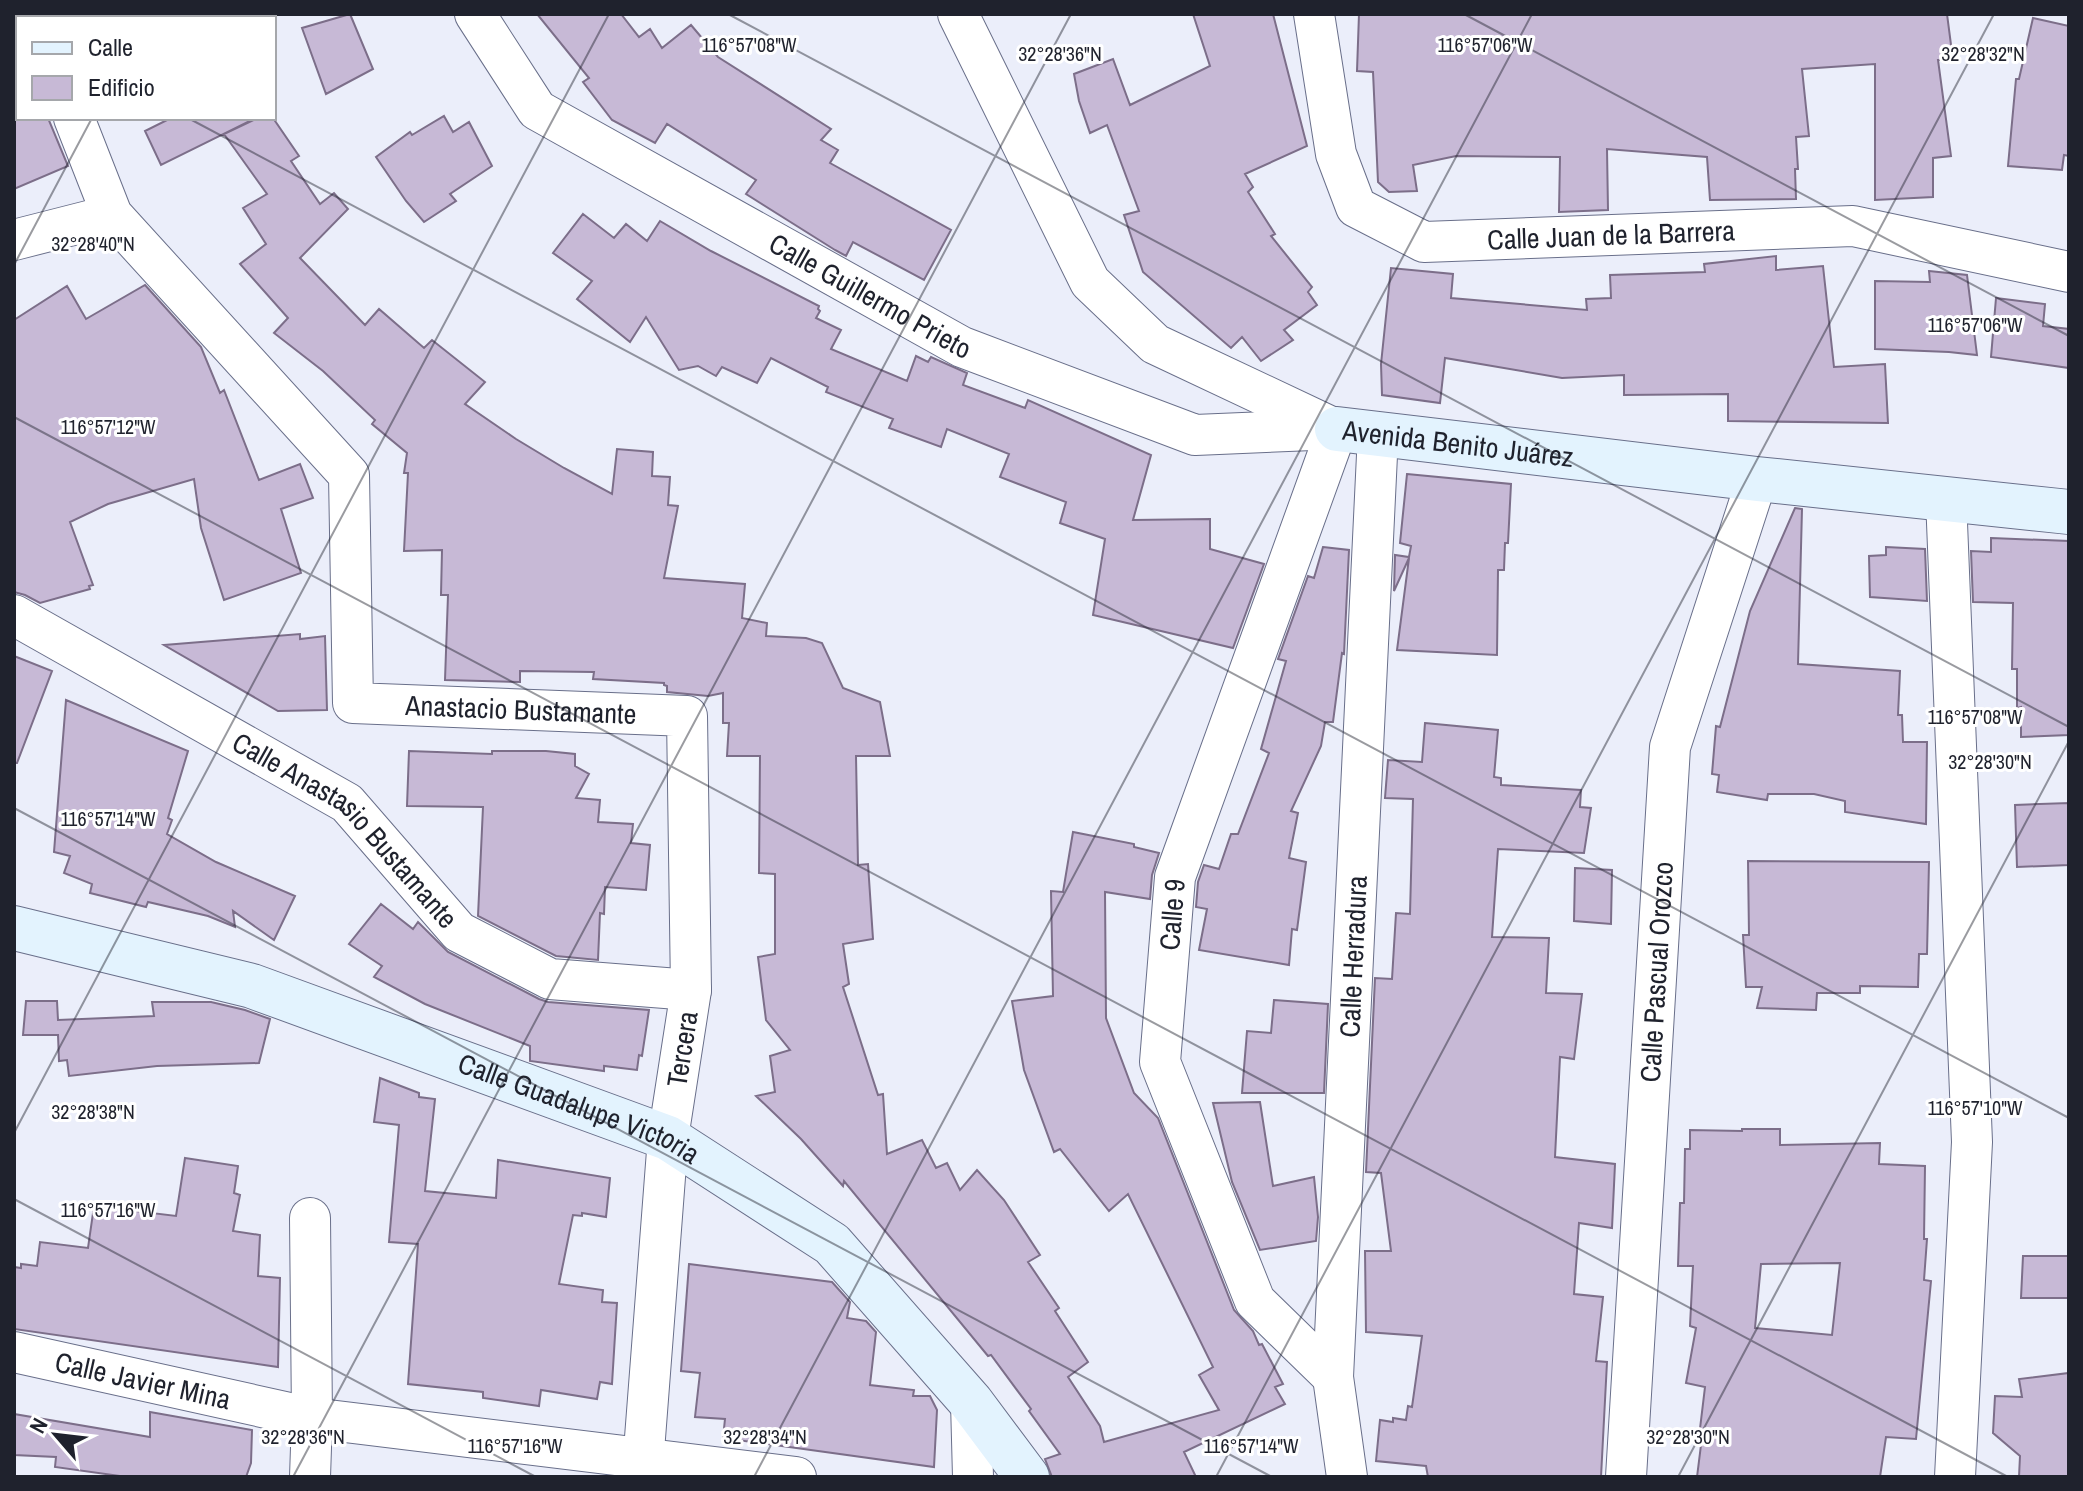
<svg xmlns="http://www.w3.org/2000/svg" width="2083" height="1491" viewBox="0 0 2083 1491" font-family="'Archivo Narrow',sans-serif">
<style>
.building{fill:#c7b9d6;stroke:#7c6e89;stroke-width:2;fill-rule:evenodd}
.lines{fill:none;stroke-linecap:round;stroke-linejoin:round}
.street-casing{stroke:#696f8a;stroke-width:42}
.secondary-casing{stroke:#696f8a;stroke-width:46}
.street{stroke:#fff;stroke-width:40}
.secondary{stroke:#e3f3fe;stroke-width:44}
.ticks{fill:none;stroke:#1f222d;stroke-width:2;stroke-opacity:0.45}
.labels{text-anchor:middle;stroke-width:6;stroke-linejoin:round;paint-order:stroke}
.street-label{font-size:28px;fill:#1f222d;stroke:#fff}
.ticks-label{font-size:20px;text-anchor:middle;fill:#1f222d;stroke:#fff;stroke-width:6;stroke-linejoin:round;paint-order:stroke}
</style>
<rect width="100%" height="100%" fill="#ebeefa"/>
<!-- building -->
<path class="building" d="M350,14l23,55 -47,25 -24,-66z
M537,14h84l18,23 11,-8 12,19 29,-23 27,32 113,72 -10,11 17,10 -8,13 121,67 -27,50 -71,-38 -7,14 -11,-6 -89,-56 10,-14 -89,-56 -12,19 -43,-23 -29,-38 6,-4z
M1193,14h80l34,132 -62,28 8,13 -5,5 27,42 -4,2 41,51 -4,5 9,13 -33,25 9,10 -32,21 -19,-24 -11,11 -88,-76 -19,-57 15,-4 -32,-86 -17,8 -11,-32 -5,-27 39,-15 17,46 80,-39z
M1359,14h588l6,46h-15l13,96 -18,2v39l-58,3v-136l-73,5 7,67 -13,1 2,32h-3l1,30 -86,1 -3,-43 -100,-8 1,61 -49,2 1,-55 -104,-1 -43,9 4,26 -28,1 -11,-10 -5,-110 -16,-1z
M2033,18l36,8v130l-5,-1 -2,15 -54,-4 8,-87h3z
M444,116l9,16 16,-10 23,44 -42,28 6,7 -32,21 -18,-21 -30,-44 34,-25 2,3z
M14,118h34l20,48 -54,23z
M171,118h85l-95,47 -16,-34z
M258,118h15l26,38 -8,5 29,43 14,-11 14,16 -48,49 65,67 14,-16 45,39 8,-8 53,42 -20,22 51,35 48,29 48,26 5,-45 36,3 -1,24 18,1 -2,28 10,1 -14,72 81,6 -3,34 25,5 -1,13 40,2 16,5 21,45 37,14 10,54h-34l2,109 10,-1 5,75 -30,5 6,40 -6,3 35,108 5,-1 4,60 35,-14 14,28 11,-5 13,27 17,-20 27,30 36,55 -12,7 31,46 -4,3 33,51 -20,15 32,49 4,16 115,-32 -20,-35 14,-8 -85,-173 -19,17 -49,-62 -6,3 -30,-82 -12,-69 41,-5 -2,-105 12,1 10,-60 61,12v3l25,6 -7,22 -2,24 -45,-7 1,126 28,75 24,25 76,192 19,21 6,14 3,-1 21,40 -8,3 10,17 -101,48 12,25h-144l-7,-18 15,-5 -31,-43 2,-2 -40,-54 -3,1 -144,-175 -1,5 -42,-47 -45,-43 19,-4 -5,-36 20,-6 -24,-30 -8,-63 17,-3v-80l-16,-1 1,-117h-33l2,-33h-6v-30l-15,3 -41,-4v-6l-3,-1v-2l-71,-4 1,-7 -74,-1v11l-75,-2 3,-85h-7l1,-45 -38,1 4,-78h-4l3,-20 -35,-29 3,-4 -52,-49 -49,-38 14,-15 -48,-54 26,-20 -23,-36 24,-14 -43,-60z
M583,214l31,24 12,-14 21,17 13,-20 51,30 108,55 -1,3 2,2 -4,7 25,12 -10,19 76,32 9,-25 12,6 3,-5 36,16 -4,12 62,23 3,-8 123,55 -18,65 77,-1v30l54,15 -31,84 -140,-33 12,-76 -45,-16 6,-21 -66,-25 9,-23 -62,-25 -6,18 -52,-19 4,-9 -67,-27 2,-5 -57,-29 -14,25 -35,-16 -6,9 -18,-10 -19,4 -33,-53 -16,25 -53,-43 15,-18 -39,-28z
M1776,256v14l47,-4 11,101 51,-3 3,59 -160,-2v-27l-104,1v-20l-62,3 -117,-20 -5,45 -58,-8 -1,-31 10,-96 62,6 -2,24 136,12 -1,-11 25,-1 -1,-23 95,-3 -1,-8z
M1929,271l38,4 10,80 -28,-3 -74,-3v-68l55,1z
M145,285l56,62 19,46 4,-3 35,90 41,-16 13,34 -32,11 20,64 -77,27 -23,-72 -7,-49 -86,25 -38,18 23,63 -4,1 1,3 -50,14 -15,-8 -11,-3v-272l53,-34 19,33z
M1996,298l49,6 -2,22 26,3v39l-78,-11z
M1407,474l104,10 -3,59h-3l-1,27h-6l-1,85 -100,-5 12,-92 -15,33 1,-36 14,2 2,-11 -11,-3z
M1795,508l7,1 -4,155 102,7 -2,44h4l1,27h24l-1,82 -81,-12v-11l-31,-7h-46l-1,6 -50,-8 2,-17 -7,-1 4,-48 4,1 30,-116z
M1991,538l78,3v194l-48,2v-30l-4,1v-39h-5l1,-66 -40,-1 -2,-51 20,1z
M1323,547l26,3 -5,104 -2,-1 -9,69h-8l-4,24 -30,65 7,2 -9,45 17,4 -9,68 -5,-1 -3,36 -90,-15 8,-41 -11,-2 2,-25 6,-17 15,4 12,-35h7l31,-81 -8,-4 25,-88 -8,-2 30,-83 6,2z
M1886,547l39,2 2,52 -57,-4 -1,-41 17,-1z
M300,634v5l25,-3 2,74 -49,1 -114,-66z
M14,656l38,15 -35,92h-3z
M66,700l122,51 -20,67 4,2 -5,14 49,28 79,34 -21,44 -41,-29 2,16 -27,-11 -60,-14 -2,5 -56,-14 2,-9 -28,-11 6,-17 -16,-4z
M1425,723l73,7 -4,47 7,1v7l80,5 -1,17 11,1 -7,45 -86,-4 -6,88 57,1 -3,55 36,1 -8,65 -14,-2 -5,100 60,7 -3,64 -33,-5 -5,71 29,3 -7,64 11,1 -6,115h-173l-2,-11 -50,-5 4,-41 13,2v-4l13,2 2,-14 4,1 10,-71 -56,-4 -1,-81h26l-10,-78 -15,-1 9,-194 17,1 4,-66 14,1 3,-115 -28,-1 3,-38 34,2z
M409,751l83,3v-3h54l29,3v12l14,8 -13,24 24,2 -2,22 35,2 -2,19 19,2 -4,45 -41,-3 -1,27 -4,-1 -2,47 -42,-4 -78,-40 5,-109 -76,-1z
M2069,803v62l-52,2 -2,-62z
M1748,861l181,1 -2,92h-8l-1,33 -58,-1v7h-43l-1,17 -59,-2 5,-21h-16l-3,-52h6z
M1575,868l37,2 -1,54 -37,-3z
M381,904l32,25 5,-7 30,30 91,47 9,3 101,8 -7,46 -3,-1 -2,15 -33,-4v5l-74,-10v-15l-105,-42 -51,-27 8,-11 -33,-22z
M1274,1000l54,4 -4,89h-82l5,-62 24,2z
M26,1001h31l1,19 96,-4 -2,-14h59l34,8 25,9 -11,44 -102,3 -88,10 -2,-16 -8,1 -1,-26h-35z
M380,1078l39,15v4l16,2 -10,92 71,7 2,-38 112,18 -4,39 -24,-4v3l-9,-1 -14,69 44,6 -1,12 15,1 -5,81 -12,-2 -3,17 -56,-9 -2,16 -56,-8v-6l-75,-8 10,-140 -29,-2 10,-117 -25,-3z
M1260,1102l13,84 41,-9 4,40 -2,24 -56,9 -28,-68 -19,-79z
M1742,1129h38v16l100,-2 -1,21 46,2 -1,73h3l-3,41 7,1 -15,158 -30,-2 -6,40h-183l5,-40h-3l6,-50 -19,-4 10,-55 -6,-2 3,-60h-15l2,-63h4l1,-54h5v-19l52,1zM1840,1263l-8,72 -77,-7 6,-64z
M185,1158l53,8 -4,27 6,2 -7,36 27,4 -2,41 22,2 -2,89 -264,-38v-62l7,1v-4l16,2 3,-24 48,6 6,-42 82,10z
M2023,1256h46v42h-48z
M689,1264l143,18 18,20 -3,16 19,3 10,11 -6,53 44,5 -1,6h17l7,14 -3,57 -211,-29 2,-19 -30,-2 5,-44 -19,-2z
M2069,1373v104h-50l1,-21 -27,-23 2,-37 27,1 -3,-18z
M150,1412l102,18 -1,33 -5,14h-119l-72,-10 1,-10 -42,-2v-41l136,23z"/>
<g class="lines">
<!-- street casing -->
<g class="street-casing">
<g id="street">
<path d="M34,14l2,4"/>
<path id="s1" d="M475,14l62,96 425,237 233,88 142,-6"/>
<path d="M958,14l132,268 65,62 174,82"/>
<path id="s2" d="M1314,14l22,140 20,53 68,35 429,-16 216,46"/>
<path id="s3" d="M74,118l38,97 237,260 4,228 334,13 4,274 -23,148 -26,339"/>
<path d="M14,240l98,-25"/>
<path d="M1946,498l26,644 -17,335"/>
<path id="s4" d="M14,615l333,188 112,129 91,47 141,11"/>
<path id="s5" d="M14,1352l298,66 484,59"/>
<path id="s6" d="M1333,1377l-78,-76 -95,-239 15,-185 162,-448"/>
<path d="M971,1402l2,75"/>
<path d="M310,1477l2,-59 -2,-200"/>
<path id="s7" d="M1347,1477l-14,-100 45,-943"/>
<path id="s8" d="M1626,1477l44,-730 87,-268"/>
</g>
</g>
<!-- secondary casing -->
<g class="secondary-casing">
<g id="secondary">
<path id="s9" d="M1337,429l420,50 312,33"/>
<path id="s10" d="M14,928l238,58 416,152 164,106 139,158 56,75"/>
</g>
</g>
<!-- street -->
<use href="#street" class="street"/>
<!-- secondary -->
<use href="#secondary" class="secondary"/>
</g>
<!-- ticks -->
<path class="ticks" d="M728,14l1341,713M1464,14l605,322M145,18l3,-4M14,26l4,2M188,118l1881,1000M14,265l78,-147M14,417l1994,1060M14,808l1258,669M14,1133l595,-1119M14,1199l522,278M293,1477l778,-1463M754,1477l778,-1463M1216,1477l778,-1463M1678,1477l391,-736"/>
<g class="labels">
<!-- street labels -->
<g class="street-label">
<text dy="10" stroke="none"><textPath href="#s2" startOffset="462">Calle Juan de la Barrera</textPath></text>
<text dy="10" stroke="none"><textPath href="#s1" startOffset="496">Calle Guillermo Prieto</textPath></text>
<text dy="10" stroke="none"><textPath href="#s9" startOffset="122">Avenida Benito Juárez</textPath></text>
<text dy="10" stroke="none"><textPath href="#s3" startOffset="852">Anastacio Bustamante</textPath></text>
<text dy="10" stroke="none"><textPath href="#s4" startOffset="398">Calle Anastasio Bustamante</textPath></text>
<text dy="10" stroke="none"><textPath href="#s6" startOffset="514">Calle 9</textPath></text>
<text dy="10" stroke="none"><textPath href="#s7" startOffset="522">Calle Herradura</textPath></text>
<text dy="10" stroke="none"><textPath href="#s8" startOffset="506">Calle Pascual Orozco</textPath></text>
<text transform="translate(682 1049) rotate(-81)" y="10">Tercera</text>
<text dy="10" stroke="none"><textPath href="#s10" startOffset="594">Calle Guadalupe Victoria</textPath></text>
<text dy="10" stroke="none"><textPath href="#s5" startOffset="132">Calle Javier Mina</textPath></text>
</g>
</g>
<g class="ticks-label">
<text x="749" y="52">116°57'08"W</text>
<text x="1485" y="52">116°57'06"W</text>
<text x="1060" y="61">32°28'36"N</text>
<text x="1983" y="61">32°28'32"N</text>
<text x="93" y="251">32°28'40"N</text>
<text x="1975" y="332">116°57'06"W</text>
<text x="108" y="434">116°57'12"W</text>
<text x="1975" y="724">116°57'08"W</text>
<text x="1990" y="769">32°28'30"N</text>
<text x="108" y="826">116°57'14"W</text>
<text x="1975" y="1115">116°57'10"W</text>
<text x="93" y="1119">32°28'38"N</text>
<text x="108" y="1217">116°57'16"W</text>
<text x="303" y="1444">32°28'36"N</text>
<text x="765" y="1444">32°28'34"N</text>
<text x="1688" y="1444">32°28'30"N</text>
<text x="515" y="1453">116°57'16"W</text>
<text x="1251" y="1453">116°57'14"W</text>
</g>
<!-- border -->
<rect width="2083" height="1491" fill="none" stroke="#1f222d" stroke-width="32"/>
<!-- legend -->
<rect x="16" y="16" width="260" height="104" fill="#ffffff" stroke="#a5a7ab" stroke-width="2"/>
<rect x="32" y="42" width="40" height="12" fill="#e3f3fe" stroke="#a5a7ab" stroke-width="2"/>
<text x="88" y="56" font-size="24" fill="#1f222d">Calle</text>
<rect x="32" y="76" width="40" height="24" fill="#c7b9d6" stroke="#a5a7ab" stroke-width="2"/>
<text x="88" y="96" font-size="24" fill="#1f222d">Edificio</text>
<!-- north arrow -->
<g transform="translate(56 1435) rotate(298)" stroke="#ffffff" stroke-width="6" paint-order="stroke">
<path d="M0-6L14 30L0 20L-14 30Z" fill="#1f222d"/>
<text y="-12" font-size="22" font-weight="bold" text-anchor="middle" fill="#1f222d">N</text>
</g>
</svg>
